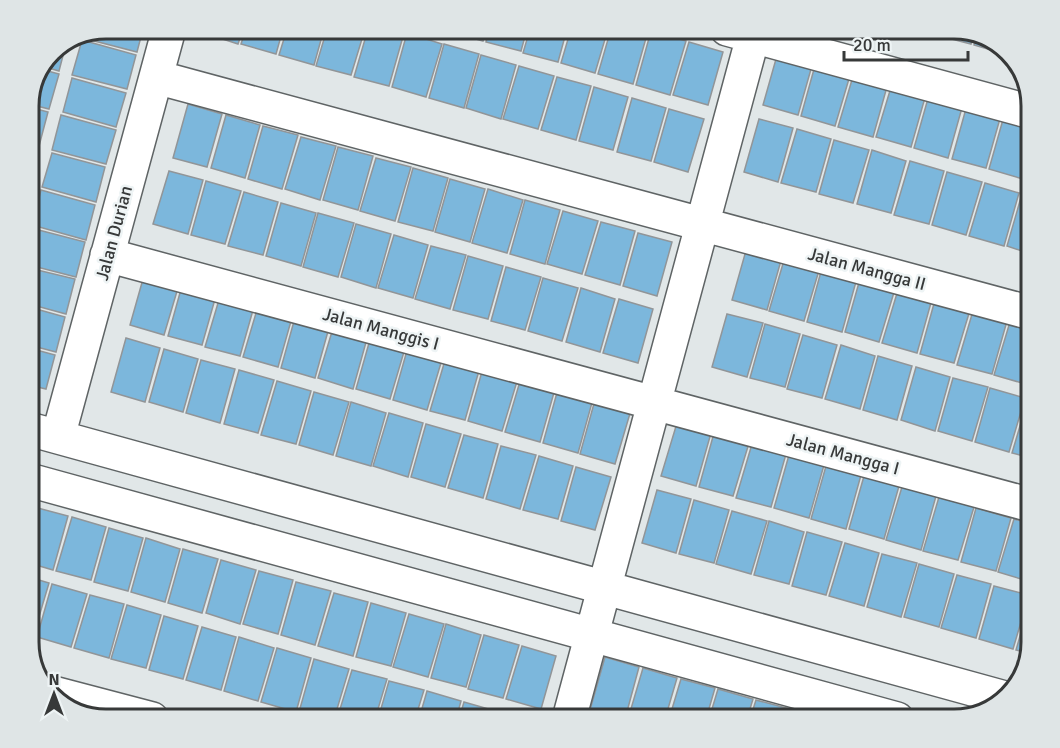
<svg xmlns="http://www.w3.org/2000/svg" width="1060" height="748" viewBox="0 0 1060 748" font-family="Signika,sans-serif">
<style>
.building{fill:#7cb7dc;stroke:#919598;stroke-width:1.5}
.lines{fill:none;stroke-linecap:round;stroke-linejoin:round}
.minor-casing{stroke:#5f6465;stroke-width:36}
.minor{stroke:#fff;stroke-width:33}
.labels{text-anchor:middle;stroke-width:5;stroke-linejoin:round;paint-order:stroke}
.street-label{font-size:18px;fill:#373939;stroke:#eef4f5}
.rim{fill:none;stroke:#373939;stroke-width:3}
</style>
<rect width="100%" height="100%" fill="#e1e7e8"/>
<!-- building -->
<path class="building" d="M106,28l37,1 -6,23 -54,-14z
M205,29h38l-5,15 -34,-11z
M246,29h37l-7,25 -35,-10z
M287,29h37l-10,36 -35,-10z
M327,29h38l-14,46 -35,-9z
M368,29h20l16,4 -15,53 -35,-9z
M449,29h38l-4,12 -35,-10z
M489,29h38l-6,22 -35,-9z
M530,29h37l-9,33 -35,-9z
M571,29h37l-13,44 -34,-10z
M611,29h30l7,2 -15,53 -35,-10z
M938,29h16l20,6 -3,9 -35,-9z
M651,31l35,10 -16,54 -34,-10z
M407,33l35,11 -16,53 -34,-10z
M976,36l25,8 8,10 -1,1 -34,-10z
M82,40l54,15 -9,34 -55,-14z
M689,42l34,10 -15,53 -35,-10z
M66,44l-7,27 -14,-4 10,-19z
M444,44l35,10 -15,54 -35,-10z
M778,52l35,10 -15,53 -35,-10z
M481,55l35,10 -15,54 -35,-11z
M816,62l35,10 -16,54 -34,-10z
M519,66l35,10 -16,53 -35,-10z
M44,70l15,4 -10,35 -20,-5z
M854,73l34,10 -15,54 -35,-10z
M557,77l34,9 -15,54 -35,-10z
M72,78l54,15 -10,34 -53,-15z
M892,84l34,10 -15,53 -35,-10z
M594,87l34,10 -15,53 -34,-9z
M929,95l34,9 -15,54 -34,-10z
M632,98l34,10 -15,53 -34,-9z
M188,104l34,10 -15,53 -34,-9z
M967,105l34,10 -15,53 -34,-9z
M29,107l19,5 -9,34 -10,-3z
M669,109l35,10 -16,53 -34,-10z
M61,115l55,15 -10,34 -54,-14z
M226,115l34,10 -15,53 -34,-10z
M1004,116l27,7v28l-8,28 -34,-10z
M759,119l34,9 -15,54 -34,-10z
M263,126l35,9 -16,54 -34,-10z
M797,129l34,10 -15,53 -35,-9z
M301,137l35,9 -16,54 -35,-11z
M834,140l35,10 -16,53 -34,-9z
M29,147l9,2 -9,35z
M338,147l35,9 -15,54 -35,-10z
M872,150l34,11 -15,52 -34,-9z
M52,153l53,14 -9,35 -54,-15z
M376,158l35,9 -16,54 -35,-10z
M1031,160v21l-5,-1z
M910,161l34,10 -15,53 -35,-9z
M413,168l35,10 -15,53 -35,-9z
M169,171l34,9 -15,54 -35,-10z
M947,172l35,10 -16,53 -34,-10z
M450,179l35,10 -15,53 -35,-10z
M206,181l35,10 -16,53 -34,-9z
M985,183l34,10 -15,53 -35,-10z
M488,189l35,11 -16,53 -35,-10z
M41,190l54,15 -9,35 -54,-15z
M244,192l34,10 -15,53 -35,-9z
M1022,194l9,2v58l-24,-8z
M525,200l35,10 -15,54 -35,-10z
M281,203l35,10 -15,53 -35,-10z
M563,211l35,10 -16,53 -35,-10z
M318,213l36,10 -16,54 -35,-10z
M601,222l34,9 -15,54 -35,-10z
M356,224l35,10 -15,54 -35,-11z
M31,228l54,14 -9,35 -47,-12v-28z
M638,233l34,9 -15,54 -34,-10z
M394,235l34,10 -15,53 -35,-10z
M431,246l35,9 -16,54 -35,-10z
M747,247l35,10 -15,53 -35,-10z
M468,256l35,10 -15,53 -35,-9z
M785,257l35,10 -16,54 -35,-10z
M506,267l35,10 -16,53 -34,-9z
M29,268l46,11 -9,35 -37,-10z
M822,268l35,10 -15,54 -35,-10z
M145,272l35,9 -16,54 -34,-10z
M543,278l35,10 -16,53 -34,-10z
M860,279l35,10 -16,53 -34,-10z
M183,282l34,10 -15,53 -34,-9z
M581,288l34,11 -15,53 -34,-10z
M898,290l34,9 -15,54 -35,-10z
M221,293l34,10 -15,53 -35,-9z
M619,299l34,10 -15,54 -35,-10z
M935,300l35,10 -16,53 -34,-9z
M259,303l34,11 -15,53 -35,-10z
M29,307l36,10 -9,35 -27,-7z
M973,311l34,10 -15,53 -35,-9z
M296,314l34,10 -15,54 -34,-10z
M727,314l36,9 -16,54 -35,-10z
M1010,322l21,6v49l-2,8 -35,-10z
M765,324l35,10 -15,53 -35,-9z
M334,325l34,10 -15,54 -35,-11z
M803,335l34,10 -15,53 -35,-9z
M371,336l35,9 -16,54 -34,-10z
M126,338l34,10 -15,54 -34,-10z
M841,345l34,11 -15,53 -35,-10z
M408,347l35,9 -16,54 -34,-10z
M29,348l26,7 -9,34 -17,-4z
M164,349l34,10 -15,53 -34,-10z
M878,356l34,10 -15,54 -34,-10z
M446,357l34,10 -15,53 -35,-9z
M201,360l34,9 -15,54 -34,-10z
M916,367l34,10 -15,54 -34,-11z
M483,368l35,10 -16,53 -34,-10z
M239,370l35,10 -16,53 -34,-9z
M521,378l34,11 -15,53 -35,-10z
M953,378l35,9 -16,54 -34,-10z
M277,381l34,10 -15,53 -35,-9z
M990,388l35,10 -16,54 -34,-10z
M558,389l35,10 -15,54 -35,-10z
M314,392l35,10 -16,53 -34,-10z
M1028,399l3,1v58l-19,-5z
M595,400l36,10 -16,54 -35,-10z
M351,402l35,11 -15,53 -35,-10z
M389,413l34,10 -15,54 -35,-11z
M677,423l34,10 -15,53 -35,-10z
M426,424l35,10 -16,53 -34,-10z
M714,433l35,10 -16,53 -34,-9z
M464,435l34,9 -15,54 -35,-10z
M752,444l34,10 -15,53 -35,-9z
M501,446l35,9 -16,54 -34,-10z
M789,455l35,10 -15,53 -35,-10z
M539,456l34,10 -15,53 -35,-9z
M826,466l35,9 -15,54 -35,-10z
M576,467l35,10 -16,53 -34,-9z
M864,476l35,10 -15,53 -35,-10z
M902,487l34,9 -15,54 -35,-10z
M657,490l34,9 -15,54 -34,-10z
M939,497l35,10 -16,53 -35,-9z
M694,500l35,10 -15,53 -35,-9z
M34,507l34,9 -15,54 -24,-7v-39z
M976,508l35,10 -15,53 -35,-9z
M732,511l35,10 -16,53 -35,-10z
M72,517l34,10 -15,53 -35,-9z
M1014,519l17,5v58l-33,-10z
M769,521l35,11 -15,52 -35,-9z
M109,528l34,10 -15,53 -34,-9z
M807,532l35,10 -16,53 -34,-9z
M146,538l34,11 -15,53 -34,-10z
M845,543l34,10 -15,53 -35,-10z
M183,549l35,10 -16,54 -34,-10z
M882,554l35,9 -16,54 -34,-10z
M221,560l35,10 -16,54 -34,-11z
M919,564l35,10 -15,53 -35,-10z
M259,571l34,9 -15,54 -35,-10z
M957,575l34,9 -15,54 -35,-10z
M29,577l20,6 -16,54 -4,-2z
M296,582l35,9 -16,54 -34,-10z
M52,584l35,10 -16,53 -34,-10z
M994,586l35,9 -16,54 -34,-10z
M334,593l34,9 -15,54 -35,-10z
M90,595l34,9 -15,54 -35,-10z
M1031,598v44l-3,11 -12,-3z
M371,603l35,10 -15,53 -35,-9z
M127,605l34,10 -15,53 -35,-9z
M409,614l35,10 -16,53 -35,-10z
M164,616l34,10 -15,53 -34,-9z
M446,624l35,11 -15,52 -35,-9z
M202,627l34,10 -15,53 -35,-10z
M484,635l35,10 -16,53 -35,-9z
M239,637l35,11 -16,53 -34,-10z
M522,646l34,10 -15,53 -35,-10z
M277,648l34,10 -15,54 -35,-10z
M605,657l34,10 -14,52 -35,-9z
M314,659l35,10 -15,50h-11l-24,-7z
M643,668l34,10 -12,41h-37z
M352,670l35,9 -12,40h-38z
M681,679l34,9 -9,31h-37z
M389,681l35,9 -9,29h-37z
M718,689l35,10 -6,20h-38z
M427,691l34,10 -5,18h-37z
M756,700l34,9 -3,10h-37z
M464,702l35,10 -2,7h-38z
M793,711l31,8h-33z
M502,713l24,6h-26z"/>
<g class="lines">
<!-- minor casing -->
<g class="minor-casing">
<path id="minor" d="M727,29l304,83
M156,77l875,236
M107,255l924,250
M29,429l976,269
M58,437l111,-408
M29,480l868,239
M53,693l99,26
M569,719l186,-690"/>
</g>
<!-- minor -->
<use href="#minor" class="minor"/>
</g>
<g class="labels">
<!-- street labels -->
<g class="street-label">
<text transform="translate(114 233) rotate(-75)" y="6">Jalan Durian</text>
<text transform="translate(867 269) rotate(15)" y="6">Jalan Mangga II</text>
<text transform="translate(381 329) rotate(15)" y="6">Jalan Manggis I</text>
<text transform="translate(843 454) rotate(15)" y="6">Jalan Mangga I</text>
</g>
</g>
<!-- crop -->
<path d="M0 0H1060V748H0ZM106 39H954A67 67 0 0 1 1021 106V642A67 67 0 0 1 954 709H106A67 67 0 0 1 39 642V106A67 67 0 0 1 106 39Z" fill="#dfe5e6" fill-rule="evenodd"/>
<path class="rim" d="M106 39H954A67 67 0 0 1 1021 106V642A67 67 0 0 1 954 709H106A67 67 0 0 1 39 642V106A67 67 0 0 1 106 39Z"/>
<!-- north arrow -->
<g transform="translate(54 694)" stroke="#eef4f5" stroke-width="4.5" paint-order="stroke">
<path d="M0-4.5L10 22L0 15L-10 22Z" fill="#373939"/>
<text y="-9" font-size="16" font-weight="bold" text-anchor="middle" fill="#373939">N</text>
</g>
<!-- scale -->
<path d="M844 51v9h124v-9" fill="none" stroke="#373939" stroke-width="3"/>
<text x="853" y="51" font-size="18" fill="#373939" stroke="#eef4f5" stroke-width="4.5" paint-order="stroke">20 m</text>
</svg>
